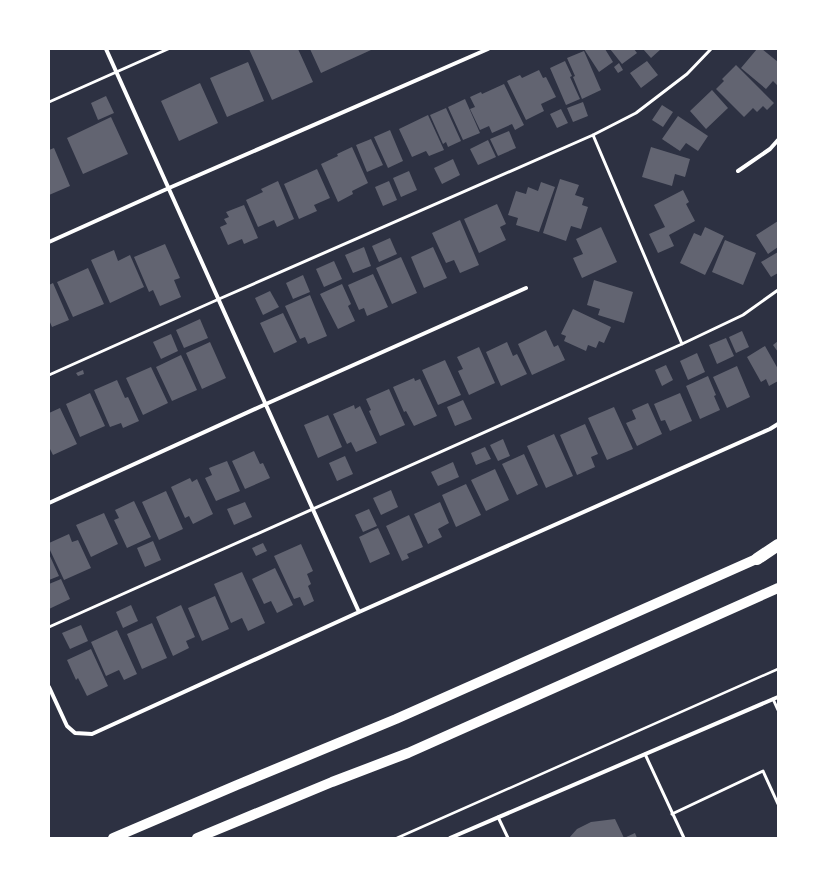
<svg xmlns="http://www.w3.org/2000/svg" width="827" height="887" viewBox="0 0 827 887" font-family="'Titillium Web',sans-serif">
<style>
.building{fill:#626471}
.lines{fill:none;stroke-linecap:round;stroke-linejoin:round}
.path{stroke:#fff;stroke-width:2.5}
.service{stroke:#fff;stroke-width:3}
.minor{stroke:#fff;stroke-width:4}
.primary{stroke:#fff;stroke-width:10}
.motorway{stroke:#fff;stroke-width:12}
</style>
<rect width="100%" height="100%" fill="#2d3142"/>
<!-- building -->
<path class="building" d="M249,49h49l15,33 -41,18z
M310,49h61v1l-50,23z
M584,49h21l8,13 -14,10z
M610,49h24l3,4 -15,11z
M643,49h18l-10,9z
M757,49h5l16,13v24l-5,-5 -7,8 -25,-21z
M584,51l17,39 -19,9 -9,-22 2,-1 -8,-18z
M565,61l7,15 -2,1 10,22 -14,6 -16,-37z
M647,61l11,14 -17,13 -11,-15z
M248,62l16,39 -37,16 -17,-39z
M619,63l4,7 -5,3 -4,-6z
M736,65l38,38 -7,7 -4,-4 -6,6 -4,-4 -9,9 -28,-28 8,-8 -2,-2z
M539,70l4,8 3,-1 10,20 -15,7 3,7 -18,9 -19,-39 13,-6 2,3z
M200,83l18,40 -39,18 -18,-40z
M504,84l20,41 -9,5 -3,-6 -20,9 -3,-7 -9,4 -10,-21 5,-2 -5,-10 11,-5 1,2z
M712,90l16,18 -22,21 -16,-18z
M106,96l8,17 -16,7 -7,-17z
M465,99l15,34 -17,7 -15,-33z
M583,102l5,14 -15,6 -6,-14z
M662,105l11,7 -10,15 -11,-7z
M446,108l15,33 -13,6 -2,-5 -3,2 -13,-29z
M561,109l7,14 -11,5 -7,-14z
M428,115l16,35 -15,6 -3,-5 -14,6 -13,-28z
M678,116l30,20 -10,15 -12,-8 -6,8 -18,-12z
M111,117l17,37 -45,20 -16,-36z
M390,130l13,31 -15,7 -14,-31z
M509,131l7,17 -18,8 -8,-17z
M371,139l12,26 -16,7 -11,-27z
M488,140l8,17 -18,8 -8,-16z
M352,147l16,36 -16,8 1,3 -15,8 -17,-38 17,-8 -1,-2z
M651,147l39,12 -5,18 -10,-3 -3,12 -30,-9z
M54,148l16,38 -21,9v-45z
M453,159l7,16 -18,9 -8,-16z
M317,169l13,29 -16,7 3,6 -18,8 -15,-35z
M409,171l8,19 -16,7 -8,-19z
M560,179l19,6 -4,10 9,3 -2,7 6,2 -7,22 -10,-3 -5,15 -23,-8z
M278,181l16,38 -17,8 -3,-7 -16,7 -12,-27 17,-8 -2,-3z
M389,181l8,19 -14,6 -8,-19z
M541,182l14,5 -16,45 -23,-7 2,-7 -10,-3 8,-24 10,3 2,-7 10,4z
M683,190l6,12 -3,2 9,17 -26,14 5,11 -16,7 -9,-19 16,-7 -11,-22z
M497,204l9,20 -6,3 6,13 -27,13 -15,-34z
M244,205l14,33 -14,6 -2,-5 -14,6 -8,-18 7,-3 -3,-5 5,-2 -3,-5z
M460,220l19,45 -19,8 -6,-13 -8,3 -14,-30z
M778,221v26l-10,7 -12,-19z
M601,227l16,35 -35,16 -9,-20 10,-4 -7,-15z
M705,227l19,9 -19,39 -25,-12 14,-30 7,3z
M390,238l7,16 -18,8 -7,-16z
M725,240l31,13 -13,32 -31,-13z
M165,244l15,34 -6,2 7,17 -21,9 -7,-16 -4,2 -15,-35z
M364,247l7,19 -18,7 -8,-18z
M433,247l14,31 -23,10 -13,-31z
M114,250l4,11 12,-6 14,32 -34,16 -19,-43z
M778,252v21l-7,4 -10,-15z
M401,257l16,36 -25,11 -16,-36z
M334,261l8,18 -18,8 -8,-18z
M88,268l16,36 -31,13 -16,-35z
M373,274l15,33 -21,9 -3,-8 -5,2 -11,-25z
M303,275l7,17 -17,7 -7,-16z
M594,280l39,12 -9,31 -26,-8 2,-6 -13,-4z
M53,283l16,37 -17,7 -3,-7v-35z
M342,284l9,20 -3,2 7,15 -17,8 -18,-35z
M270,291l9,16 -16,8 -8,-17z
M310,295l17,41 -19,8 -3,-7 -5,2 -15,-33z
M573,309l38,18 -7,16 -5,-2 -3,7 -8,-3 -2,6 -22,-10 2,-5 -5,-2z
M283,313l14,29 -23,11 -14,-30z
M200,319l8,19 -24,10 -8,-18z
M546,330l8,17 4,-2 7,15 -33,15 -14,-31z
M742,331l7,16 -13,6 -7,-16z
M171,334l7,17 -17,8 -8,-17z
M726,338l8,18 -17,8 -8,-19z
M778,341v11l-5,-7z
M210,342l16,36 -24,11 -16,-36z
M507,342l6,14 4,-2 10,20 -26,12 -15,-34z
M765,346l13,23v12l-9,5 -3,-7 -5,3 -14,-25z
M479,347l16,36 -26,12 -11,-24 5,-2 -6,-12z
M697,353l8,19 -17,8 -8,-19z
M181,355l16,35 -25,11 -16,-34z
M445,360l16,35 -23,10 -16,-35z
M666,365l7,15 -11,6 -7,-16z
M737,366l13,31 -23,11 -14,-31z
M151,367l17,36 -25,12 -17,-37z
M83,370l1,4 -6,2 -2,-3z
M708,376l8,19 -2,1 6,14 -20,9 -14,-33z
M414,378l1,3 5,-2 17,37 -23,10 -8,-15 -2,1 -11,-25z
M117,380l8,18 3,-1 11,24 -16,7 -2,-5 -11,4 -16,-37z
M389,389l16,36 -25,11 -11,-25 2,-1 -5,-11z
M90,393l15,33 -25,11 -14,-33z
M680,393l12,28 -22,10 -5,-11 -4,1 -7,-17z
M463,400l9,19 -17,7 -8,-19z
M648,403l14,31 -25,12 -11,-23 10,-4 -4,-9z
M354,405l1,4 5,-3 17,37 -21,9 -5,-10 -4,2 -14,-30z
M614,407l19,42 -26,11 -19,-42z
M60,408l17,36 -24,11 -4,-8v-34z
M328,415l14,32 -24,11 -14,-33z
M585,424l13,30 -7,3 4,10 -18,8 -17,-40z
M554,434l19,42 -27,12 -19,-42z
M503,439l7,17 -12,5 -8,-16z
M485,447l6,12 -15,6 -5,-12z
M254,451l6,13 3,-1 7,15 -25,11 -13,-28z
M524,454l14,31 -21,10 -15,-31z
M345,456l8,18 -16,7 -8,-18z
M227,461l13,30 -24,10 -11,-23 7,-3 -3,-7z
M453,462l6,15 -21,9 -7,-14z
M495,469l14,31 -23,11 -15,-31z
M190,478l2,4 5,-3 16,35 -20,10 -4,-8 -4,2 -14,-31z
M466,484l15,31 -25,12 -14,-32z
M391,490l7,17 -17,8 -8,-17z
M166,491l17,38 -24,11 -17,-38z
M134,501l17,36 -24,11 -13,-28 5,-2 -4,-8z
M245,502l7,15 -18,8 -7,-16z
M440,502l9,21 -11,6 4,8 -14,7 -14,-30z
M369,509l8,17 -14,6 -8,-17z
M104,513l14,31 -27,13 -15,-32z
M409,515l14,32 -16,7 2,4 -7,3 -16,-35z
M378,528l12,26 -20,9 -11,-26z
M69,534l3,8 6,-2 13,28 -27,12 -15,-32v-5z
M153,541l8,19 -16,7 -8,-19z
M263,543l4,8 -11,5 -4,-8z
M301,544l12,27 -6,3 4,10 -3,2 6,15 -10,5 -4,-9 -6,2 -20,-43z
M49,554l10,22 -10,4z
M275,568l18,37 -16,8 -6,-12 -7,3 -12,-25z
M242,572l23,51 -17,8 -6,-13 -11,5 -17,-39z
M61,579l9,20 -21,10v-25z
M215,596l14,33 -27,12 -14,-33z
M131,605l7,16 -15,7 -7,-16z
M181,605l14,32 -9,4 3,7 -16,8 -17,-39z
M152,623l15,35 -25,11 -15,-35z
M81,625l7,16 -18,8 -8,-16z
M117,630l20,44 -13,6 -5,-10 -13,6 -15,-34z
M91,649l17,37 -21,10 -9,-18 -2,2 -9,-20z
M615,819l9,19 11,-5 2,5h-68l8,-9 14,-7z"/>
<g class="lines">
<!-- path -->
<path class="path" d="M397,838l381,-169"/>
<!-- service -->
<path class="service" d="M49,102l119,-53
M593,135l89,209
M49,375l170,-76 374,-164 43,-22 51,-39 24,-25
M49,627l633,-283 61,-29 35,-25
M773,699l5,11
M645,754l39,84
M672,814l91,-43 15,33
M498,817l10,21"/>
<!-- minor -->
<path class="minor" d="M106,49l253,563
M738,171l32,-22 8,-9
M49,242l120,-54 319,-139
M49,503l217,-99 260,-116
M49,687l18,39 8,7 17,1 267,-122 411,-183 8,-5
M450,838l328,-141"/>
<!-- primary -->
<path class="primary" d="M113,838l124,-53 159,-66 367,-163
M197,838l135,-56 76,-29 370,-165"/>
<!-- motorway -->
<path class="motorway" d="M757,559l21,-14"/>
</g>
<!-- border -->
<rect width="827" height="887" fill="none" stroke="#ffffff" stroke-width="100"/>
</svg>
